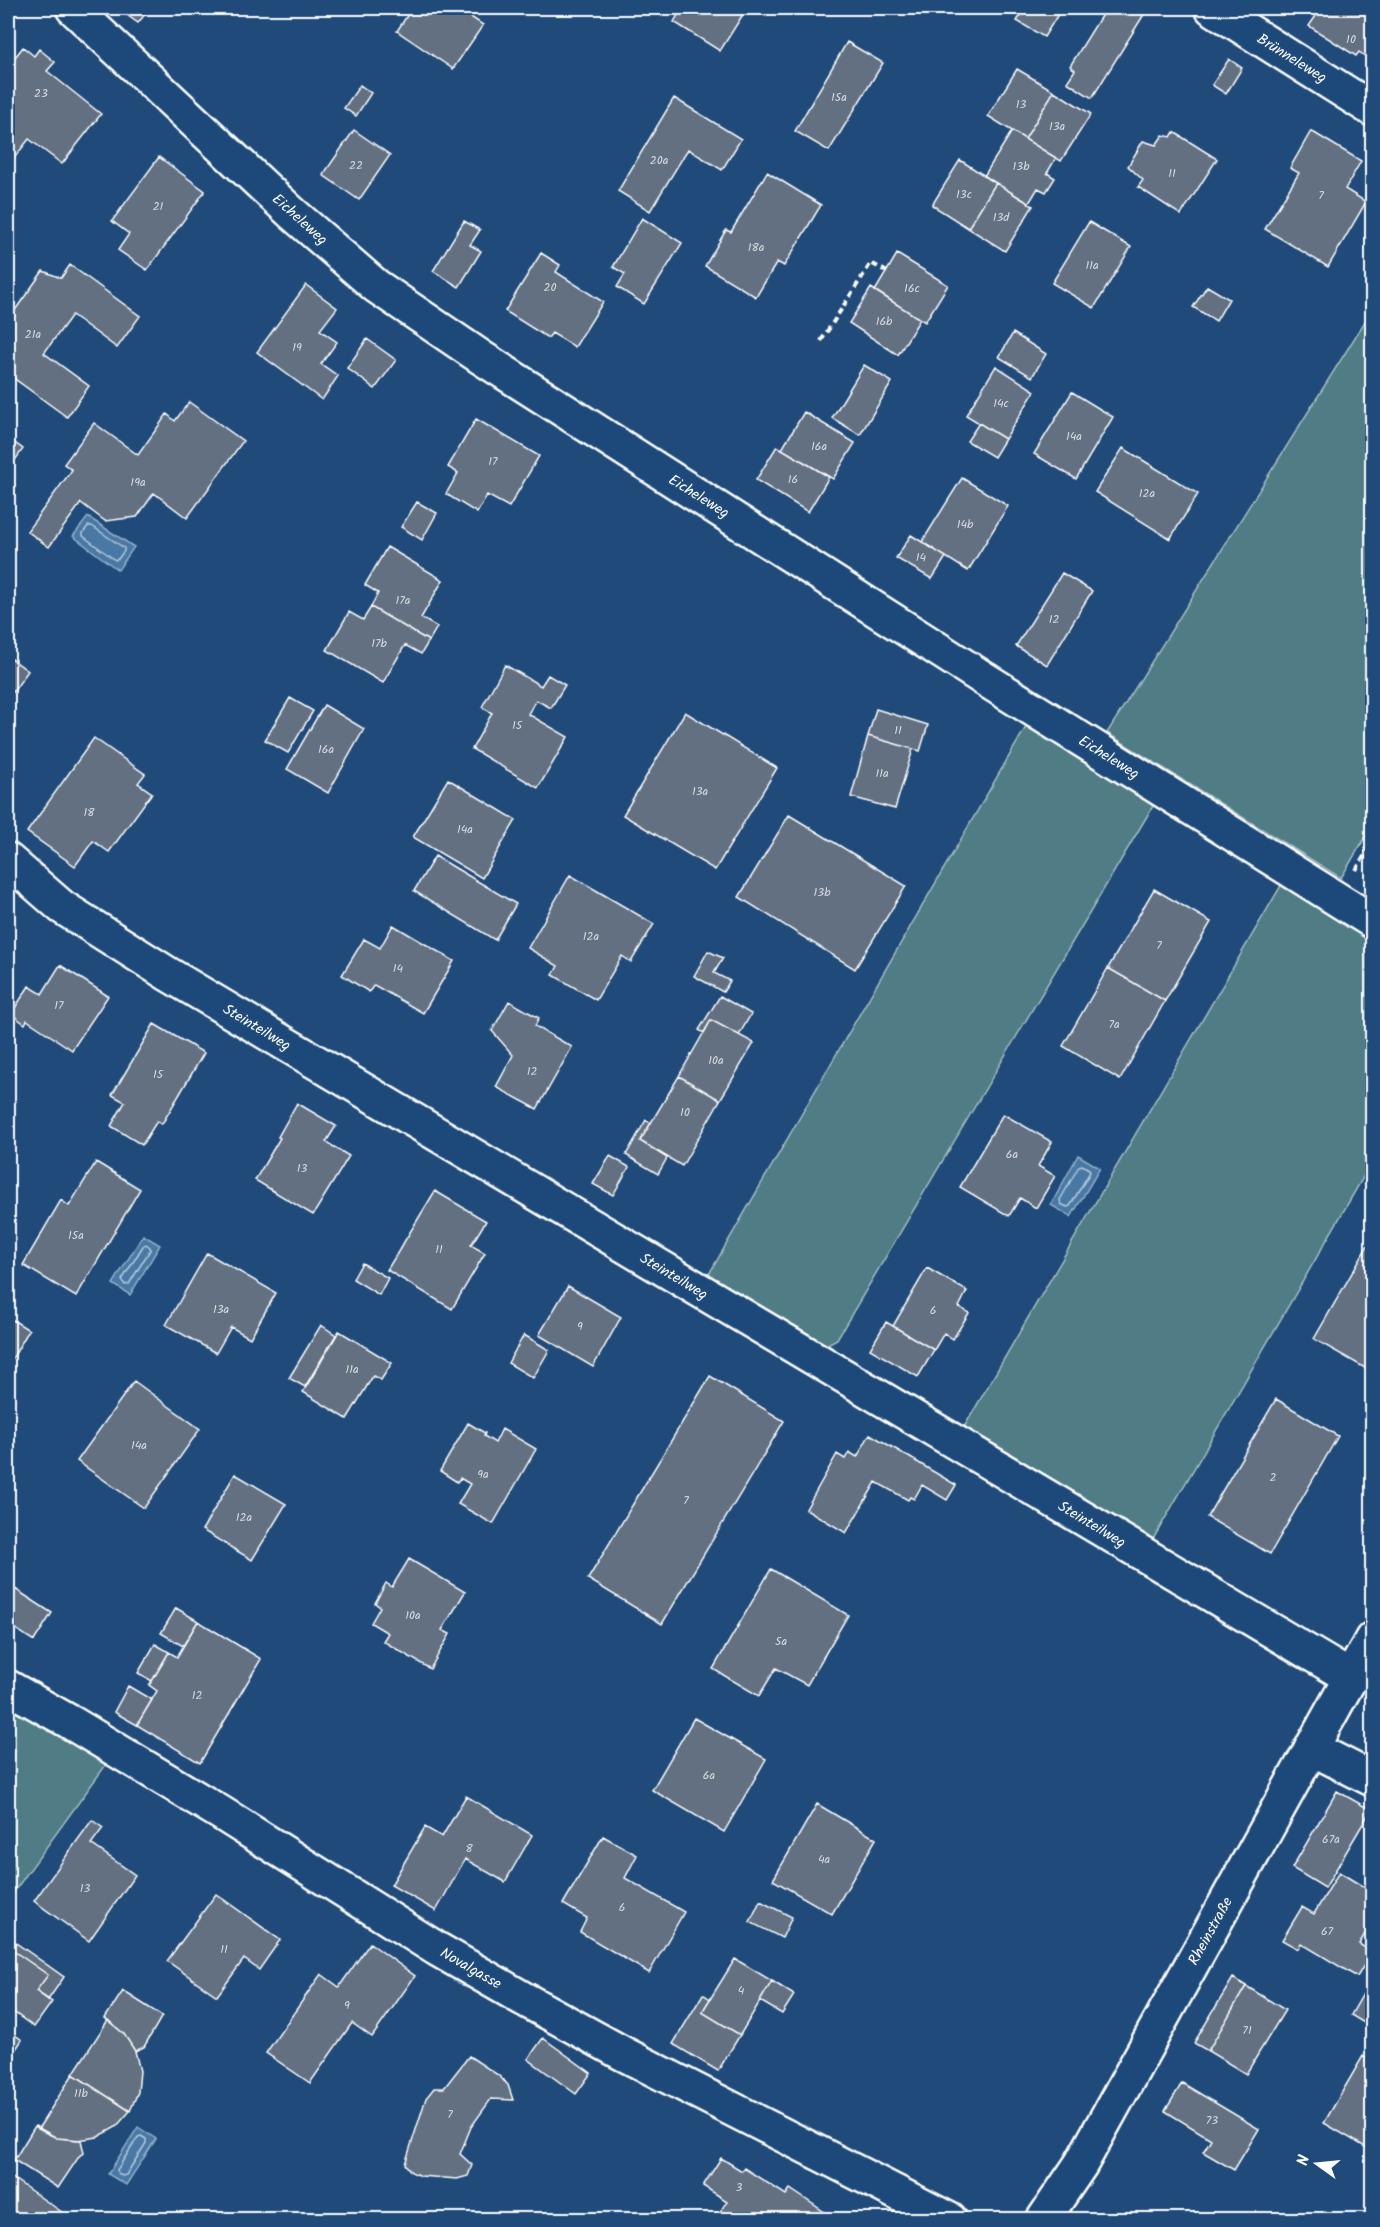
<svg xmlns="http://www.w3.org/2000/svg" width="1380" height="2227" viewBox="0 0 1380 2227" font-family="Kalam,sans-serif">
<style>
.green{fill:#4f7c85;stroke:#a7bec2;stroke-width:1.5}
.water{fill:#4978a5;stroke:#92aec9;stroke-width:1.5}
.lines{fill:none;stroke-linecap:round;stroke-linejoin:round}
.shore{stroke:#b6c9db;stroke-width:1.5}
.building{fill:#626f81;stroke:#fff;stroke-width:1.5}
.minor-casing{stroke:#fff;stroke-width:38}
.secondary-casing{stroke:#fff;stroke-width:38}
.path{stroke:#fff;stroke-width:4;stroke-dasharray:6 4.5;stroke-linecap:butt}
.minor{stroke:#1f4a7a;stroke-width:33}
.secondary{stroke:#1f4a7a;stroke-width:33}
.labels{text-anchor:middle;stroke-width:6;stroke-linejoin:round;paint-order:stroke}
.number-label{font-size:12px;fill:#d8dbe0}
.street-label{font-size:15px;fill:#fff;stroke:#1f4a7a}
</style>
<rect width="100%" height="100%" fill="#1f4a7a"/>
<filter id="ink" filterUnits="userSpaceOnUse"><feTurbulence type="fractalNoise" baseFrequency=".0167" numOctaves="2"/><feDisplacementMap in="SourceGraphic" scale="12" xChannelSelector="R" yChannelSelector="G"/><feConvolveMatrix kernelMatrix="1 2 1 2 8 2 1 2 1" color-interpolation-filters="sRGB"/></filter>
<g filter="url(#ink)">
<!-- green -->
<path class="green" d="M1372,310v516l-31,52 -234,-145z
M1030,720l123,74v12l-316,533 -11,6 -121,-64z
M1286,877l86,55v230l-220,379 -192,-107z
M12,1701l96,61 -100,138v-192z"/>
<!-- water -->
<path class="water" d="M88,517l46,30 -16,23 -45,-34z
M1078,1155l22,13 -29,49 -20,-12z
M143,1235l17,10 -30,50 -17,-11z
M138,2127l18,12 -30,46 -18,-11z"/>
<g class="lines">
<!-- shore -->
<path class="shore" d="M88,526h4l32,22v3l-6,8 -3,1 -32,-24v-3z
M1082,1165l7,4 1,3 -20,34 -3,1 -6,-3 -1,-4 19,-34z
M146,1244l4,3v3l-21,34 -4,1 -3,-5 21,-34z
M141,2136l5,3v4l-20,32 -4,1 -4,-3 -1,-3 21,-33z"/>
</g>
<!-- building -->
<path class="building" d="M117,8h33l-12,15z
M412,8h45l26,17 -30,44 -56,-38z
M682,8h65l-27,43 -46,-29z
M1025,8h37l-18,29 -27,-16z
M1106,8h42l-56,90 -25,-16 8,-12 -5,-4z
M1309,8h63v53l-13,-9 -3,4 -47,-30 9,-13z
M847,42l36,21 -54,88 -34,-20z
M23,47l11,9 5,-7 16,13 -8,9 54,43 -39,50 -33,-25 -14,18 -7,-5v-86z
M1229,59l13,9 -16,26 -14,-9z
M1017,69l37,22 -29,48 -37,-23z
M360,85l11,8 -15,23 -12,-8z
M1054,91l37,23 -30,47 -36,-22z
M674,98l67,41 -19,31 -34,-21 -38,62 -32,-20z
M354,130l36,25 -31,45 -36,-25z
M1012,131l44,27 -9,15 8,5 -9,14 -8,-4 -9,15 -45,-27z
M1311,131l50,30 -16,28 21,13 -38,65 -63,-38 34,-56 -9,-5z
M1174,132l43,27 -36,56 -43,-28 5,-7 -15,-14 15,-25 13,4 7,-10 8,2z
M159,157l46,34 -58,79 -29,-20 11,-16 -17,-13z
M960,160l36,23 -28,45 -36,-23z
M767,172l54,33 -37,61 -7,-4 -21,35 -51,-31 21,-36 5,2z
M996,183l37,23 -28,45 -37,-23z
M642,218l40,25 -38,61 -27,-17 8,-13 -12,-7z
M464,221l16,9 -10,15 11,6 -22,36 -26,-16z
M1089,222l42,25 -37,61 -42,-25z
M541,253l19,12 -4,7 47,30 -28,45 -23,-14 -4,5 -43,-27z
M897,254l51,31 -23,37 -50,-31z
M70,265l70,51 -23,32 -45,-33 -28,38 45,33 -22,31 -59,-43v-54l35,-49 18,7z
M306,285l31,23 -17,22 17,12 -16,22 17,12 -16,24 -65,-48z
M1207,286l22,13 -13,22 -23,-14z
M871,288l49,31 -22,36 -49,-32z
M1013,333l33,21 -14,23 -33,-20z
M367,339l29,21 -21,29 -28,-21z
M864,365l28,17 -32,53 -28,-17z
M996,366l39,25 -30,48 -39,-24z
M1072,392l41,25 -37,62 -42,-25z
M189,402l54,39 -56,77 -33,-25 -17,24 -32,4 -24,-18 -32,44 -22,-16 45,-61 -8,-6 30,-41 44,32 29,-41 8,7z
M804,412l51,31 -22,36 -51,-30z
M476,419l63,37 -30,51 -22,-12 -10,18 -31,-19 12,-21 -10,-6z
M979,423l26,16 -11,18 -27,-16z
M8,438l15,11 -15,21z
M777,446l52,31 -21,35 -52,-32z
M1123,448l75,46 -28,45 -75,-47z
M962,478l46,28 -40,65 -46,-29z
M417,502l20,11 -15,27 -21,-13z
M911,535l35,22 -14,22 -36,-21z
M387,547l56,33 -22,38 16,9 -8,14 -58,-34 7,-14 -13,-8z
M1062,573l30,18 -45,74 -31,-19z
M371,607l58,34 -8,13 -16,-9 -22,38 -56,-33 22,-38 14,8z
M8,656l20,15 -20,28z
M505,665l36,21 7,-11 17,10 -14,23 -15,-8 -8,14 40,23 -30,51 -66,-39 20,-36 -10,-6z
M290,698l23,13 -25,42 -23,-13z
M324,705l40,24 -36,64 -41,-24z
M876,709l52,16 -8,26 -52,-15z
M685,712l92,56 -62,102 -92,-55z
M868,736l45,13 -18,60 -44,-12z
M94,738l51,36 -7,9 14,10 -43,59 -16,-11 -18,25 -48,-34z
M448,779l68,41 -34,58 -69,-41z
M789,815l117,71 -51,83 -116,-72z
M435,856l81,48 -21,36 -81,-49z
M570,875l84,49 -23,38 -9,-6 -26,44 -43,-25 5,-9 -30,-18z
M1154,889l57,33 -46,79 -57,-33z
M393,925l61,36 -31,52 -49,-28 -5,7 -27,-17 22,-36 16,9z
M708,951l15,7 -9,15 16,8 -7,11 -29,-16z
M60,965l48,31 -36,54 -45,-30 -2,4 -14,-10 18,-28 13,8z
M1108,968l57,33 -45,79 -57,-34z
M720,996l31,18 -12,21 -28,-15 -7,13 -5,-3z
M509,1001l30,17 -4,8 37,21 -35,62 -41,-22 17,-32 -21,-24z
M711,1020l43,23 -34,57 -41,-24z
M154,1024l50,29 -42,71 -5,-3 -15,24 -31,-19 14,-24 -13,-7z
M679,1076l41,24 -38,66 -42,-25z
M297,1103l39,23 -10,16 23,14 -36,59 -58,-35 25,-42 -2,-1z
M1003,1114l49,28 -14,24 17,10 -19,32 -16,-10 -11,18 -49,-29z
M646,1120l5,3 -11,18 27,17 -9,16 -32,-19z
M610,1156l19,11 -16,28 -20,-11z
M96,1162l44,27 -64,108 -53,-32 38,-65 8,6z
M435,1191l51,30 -15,24 14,8 -33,56 -65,-39z
M1372,1238v134l-58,-33z
M207,1253l69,40 -26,45 -19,-11 -15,26 -50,-28z
M362,1263l26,15 -9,17 -26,-16z
M927,1268l40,23 -8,16 10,6 -16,26 -9,-6 -10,17 -41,-24z
M568,1286l53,31 -28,50 -54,-32z
M8,1317l21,13 -21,36z
M886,1322l48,28 -16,27 -48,-28z
M321,1325l15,10 -31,52 -16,-9z
M339,1331l53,32 -11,17 -8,-4 -26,43 -44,-27z
M524,1335l25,15 -16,28 -25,-15z
M710,1376l74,45 -122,203 -74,-45z
M134,1381l66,48 -56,79 -67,-47z
M1276,1399l62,37 -68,118 -63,-37z
M468,1423l17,10 -1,3 11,7 7,-14 34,20 -43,75 -35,-20 12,-20 -10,-6 -3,4 -17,-11z
M870,1434l86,51 -9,15 -25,-15 -8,14 -4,-2 -2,3 -32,-18 -30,51 -40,-24 31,-55 8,5 4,-7 8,5z
M235,1474l51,30 -34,56 -50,-30z
M409,1559l56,33 -23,38 8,4 -20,35 -47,-28 5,-8 -17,-10 9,-16 -5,-4 11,-20 6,4z
M771,1569l77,46 -41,70 -31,-17 -17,28 -46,-27z
M15,1589l37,24 -18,28 -26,-17v-23z
M176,1608l22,13 -15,25 -22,-13z
M198,1621l63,38 -61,104 -63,-38 20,-34 -8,-6 3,-4 17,-29 8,5z
M155,1644l14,8 -17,29 -14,-8z
M128,1686l24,14 -15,25 -23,-13z
M694,1718l72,41 -42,73 -72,-42z
M1337,1791l34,19 -46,78 -33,-20z
M466,1796l66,39 -27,47 -40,-23 -29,52 -45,-26 34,-58 17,10z
M817,1804l59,35 -44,75 -59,-34z
M92,1820l11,8 -12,16 44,31 -46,66 -55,-40z
M603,1836l34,19 -12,23 59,34 -35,61 -69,-41 7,-14 -24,-14z
M1339,1872l33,20v30l-13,22 13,8 -15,25 -56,-34 -3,6 -16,-9 20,-33 12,7z
M216,1894l64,46 -21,30 -15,-11 -27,37 -50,-35z
M760,1901l32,16 -10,21 -32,-16z
M9,1938l55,39 -16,23 -12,-9 12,-16 -40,-28z
M370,1943l45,33 -43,61 -20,-14 -42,60 -44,-30 55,-79 18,13z
M8,1947l40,28 -12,16 16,11 -18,25 -26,-19z
M735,1959l37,22 -32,54 -38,-23z
M1233,1978l13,8 -38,65 -14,-8z
M772,1981l22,14 -12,19 -22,-13z
M1246,1986l39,24 -39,64 -38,-23z
M123,1991l39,25 -18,31 -9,4 -11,-17 -19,-16z
M703,1994l7,5 -8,13 38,23 -22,36 -45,-27z
M1363,1994l9,6v8l-8,15 -13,-8z
M108,2020l16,14 11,17 5,20 -2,21 -8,19 -57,-37z
M8,2030l14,10 -14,21z
M543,2038l48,35 -15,21 -48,-35z
M469,2056l29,19 10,10 5,15 -22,-1 -20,28 -11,27 12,11 -4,11 -11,3 -36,-3 -10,-4 -6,-8 21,-66 8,-10h10z
M1363,2056l9,6v89l-48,-28z
M73,2074l57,37 -14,16 -18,10 -21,3 -20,-2 -19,-9z
M1182,2083l77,46 -25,41 -31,-18 8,-13 -46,-28z
M35,2126l22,12 24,2 3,13 -4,2 -22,33 -44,-28z
M721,2158l21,13 2,-3 42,27 4,-6 45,30 -82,1 -5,-4 -2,4h-26l-3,-3 10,-16 -24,-15z
M8,2175l64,44 -1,1h-63z"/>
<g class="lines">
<!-- minor casing -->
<g class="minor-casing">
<path id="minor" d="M73,8l219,205 84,73 106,72 501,320 389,243
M1212,8l160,101
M8,860l54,47 106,67 1182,703
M8,1687l62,35 151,91 216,136 85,49 100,55 328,167
M1311,1748l61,31"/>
</g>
<!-- secondary casing -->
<g class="secondary-casing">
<path id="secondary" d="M1043,2220l38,-56 291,-525"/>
</g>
<!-- path -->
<path class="path" d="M821,341l50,-78 16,9
M1356,870l16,-27"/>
<!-- minor -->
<use href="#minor" class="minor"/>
<!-- secondary -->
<use href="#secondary" class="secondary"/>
</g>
</g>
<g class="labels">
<!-- number labels -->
<g class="number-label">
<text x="1351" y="43">10</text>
<text x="41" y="97">23</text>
<text x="839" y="101">15a</text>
<text x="1021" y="108">13</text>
<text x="1057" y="130">13a</text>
<text x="659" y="164">20a</text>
<text x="356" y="169">22</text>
<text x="1021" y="170">13b</text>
<text x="1172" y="177">11</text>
<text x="964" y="198">13c</text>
<text x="1321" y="199">7</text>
<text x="158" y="210">21</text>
<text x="1001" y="221">13d</text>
<text x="756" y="251">18a</text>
<text x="1092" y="269">11a</text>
<text x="550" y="291">20</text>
<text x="912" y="292">16c</text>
<text x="884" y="325">16b</text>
<text x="33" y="338">21a</text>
<text x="297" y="351">19</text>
<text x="1001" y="407">14c</text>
<text x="1074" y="440">14a</text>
<text x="819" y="450">16a</text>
<text x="493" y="465">17</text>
<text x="793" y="483">16</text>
<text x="138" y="486">19a</text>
<text x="1147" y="497">12a</text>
<text x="965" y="528">14b</text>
<text x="921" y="561">14</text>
<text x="403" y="604">17a</text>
<text x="1054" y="623">12</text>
<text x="379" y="647">17b</text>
<text x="517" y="729">15</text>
<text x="898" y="734">11</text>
<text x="326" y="753">16a</text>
<text x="882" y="777">11a</text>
<text x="700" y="795">13a</text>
<text x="89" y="816">18</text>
<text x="465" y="833">14a</text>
<text x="822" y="896">13b</text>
<text x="591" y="940">12a</text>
<text x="1159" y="949">7</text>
<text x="398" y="972">14</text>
<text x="59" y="1009">17</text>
<text x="1114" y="1028">7a</text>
<text x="716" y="1064">10a</text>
<text x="532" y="1075">12</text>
<text x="158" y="1078">15</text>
<text x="685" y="1116">10</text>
<text x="1012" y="1158">6a</text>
<text x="302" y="1172">13</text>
<text x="76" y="1239">15a</text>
<text x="439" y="1253">11</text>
<text x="221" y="1313">13a</text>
<text x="933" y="1314">6</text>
<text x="580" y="1330">9</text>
<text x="352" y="1373">11a</text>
<text x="139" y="1449">14a</text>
<text x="483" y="1478">9a</text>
<text x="1273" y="1481">2</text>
<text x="686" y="1504">7</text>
<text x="244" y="1521">12a</text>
<text x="413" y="1619">10a</text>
<text x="781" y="1645">5a</text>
<text x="197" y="1699">12</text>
<text x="709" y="1779">6a</text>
<text x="1331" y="1843">67a</text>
<text x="469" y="1852">8</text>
<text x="824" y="1863">4a</text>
<text x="85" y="1892">13</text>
<text x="622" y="1911">6</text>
<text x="1327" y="1935">67</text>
<text x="224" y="1953">11</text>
<text x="741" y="1994">4</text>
<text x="347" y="2009">9</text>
<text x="1247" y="2034">71</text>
<text x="81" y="2097">11b</text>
<text x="450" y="2118">7</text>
<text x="1212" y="2124">73</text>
<text x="739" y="2191">3</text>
</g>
<!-- street labels -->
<g class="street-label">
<text transform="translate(1292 58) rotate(32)" y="5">Brünneleweg</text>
<text transform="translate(300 219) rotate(42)" y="5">Eicheleweg</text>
<text transform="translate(699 496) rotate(32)" y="5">Eicheleweg</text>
<text transform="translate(1109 757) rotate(32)" y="5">Eicheleweg</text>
<text transform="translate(257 1027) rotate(31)" y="5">Steinteilweg</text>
<text transform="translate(674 1276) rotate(31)" y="5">Steinteilweg</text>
<text transform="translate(1092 1524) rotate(31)" y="5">Steinteilweg</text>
<text transform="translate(1210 1931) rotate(-61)" y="5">Rheinstraße</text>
<text transform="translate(471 1968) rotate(30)" y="5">Novalgasse</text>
</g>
</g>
<!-- margin -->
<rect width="1380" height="2227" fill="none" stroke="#1f4a7a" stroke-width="30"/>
<rect x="15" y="15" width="1350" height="2197" fill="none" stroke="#fff" stroke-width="2" filter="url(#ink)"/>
<!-- north arrow -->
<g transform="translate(1317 2164) rotate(285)" stroke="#1f4a7a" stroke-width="4.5" paint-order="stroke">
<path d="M0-4.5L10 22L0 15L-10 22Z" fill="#ffffff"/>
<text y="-9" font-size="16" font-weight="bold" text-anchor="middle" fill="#ffffff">N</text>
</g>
</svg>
